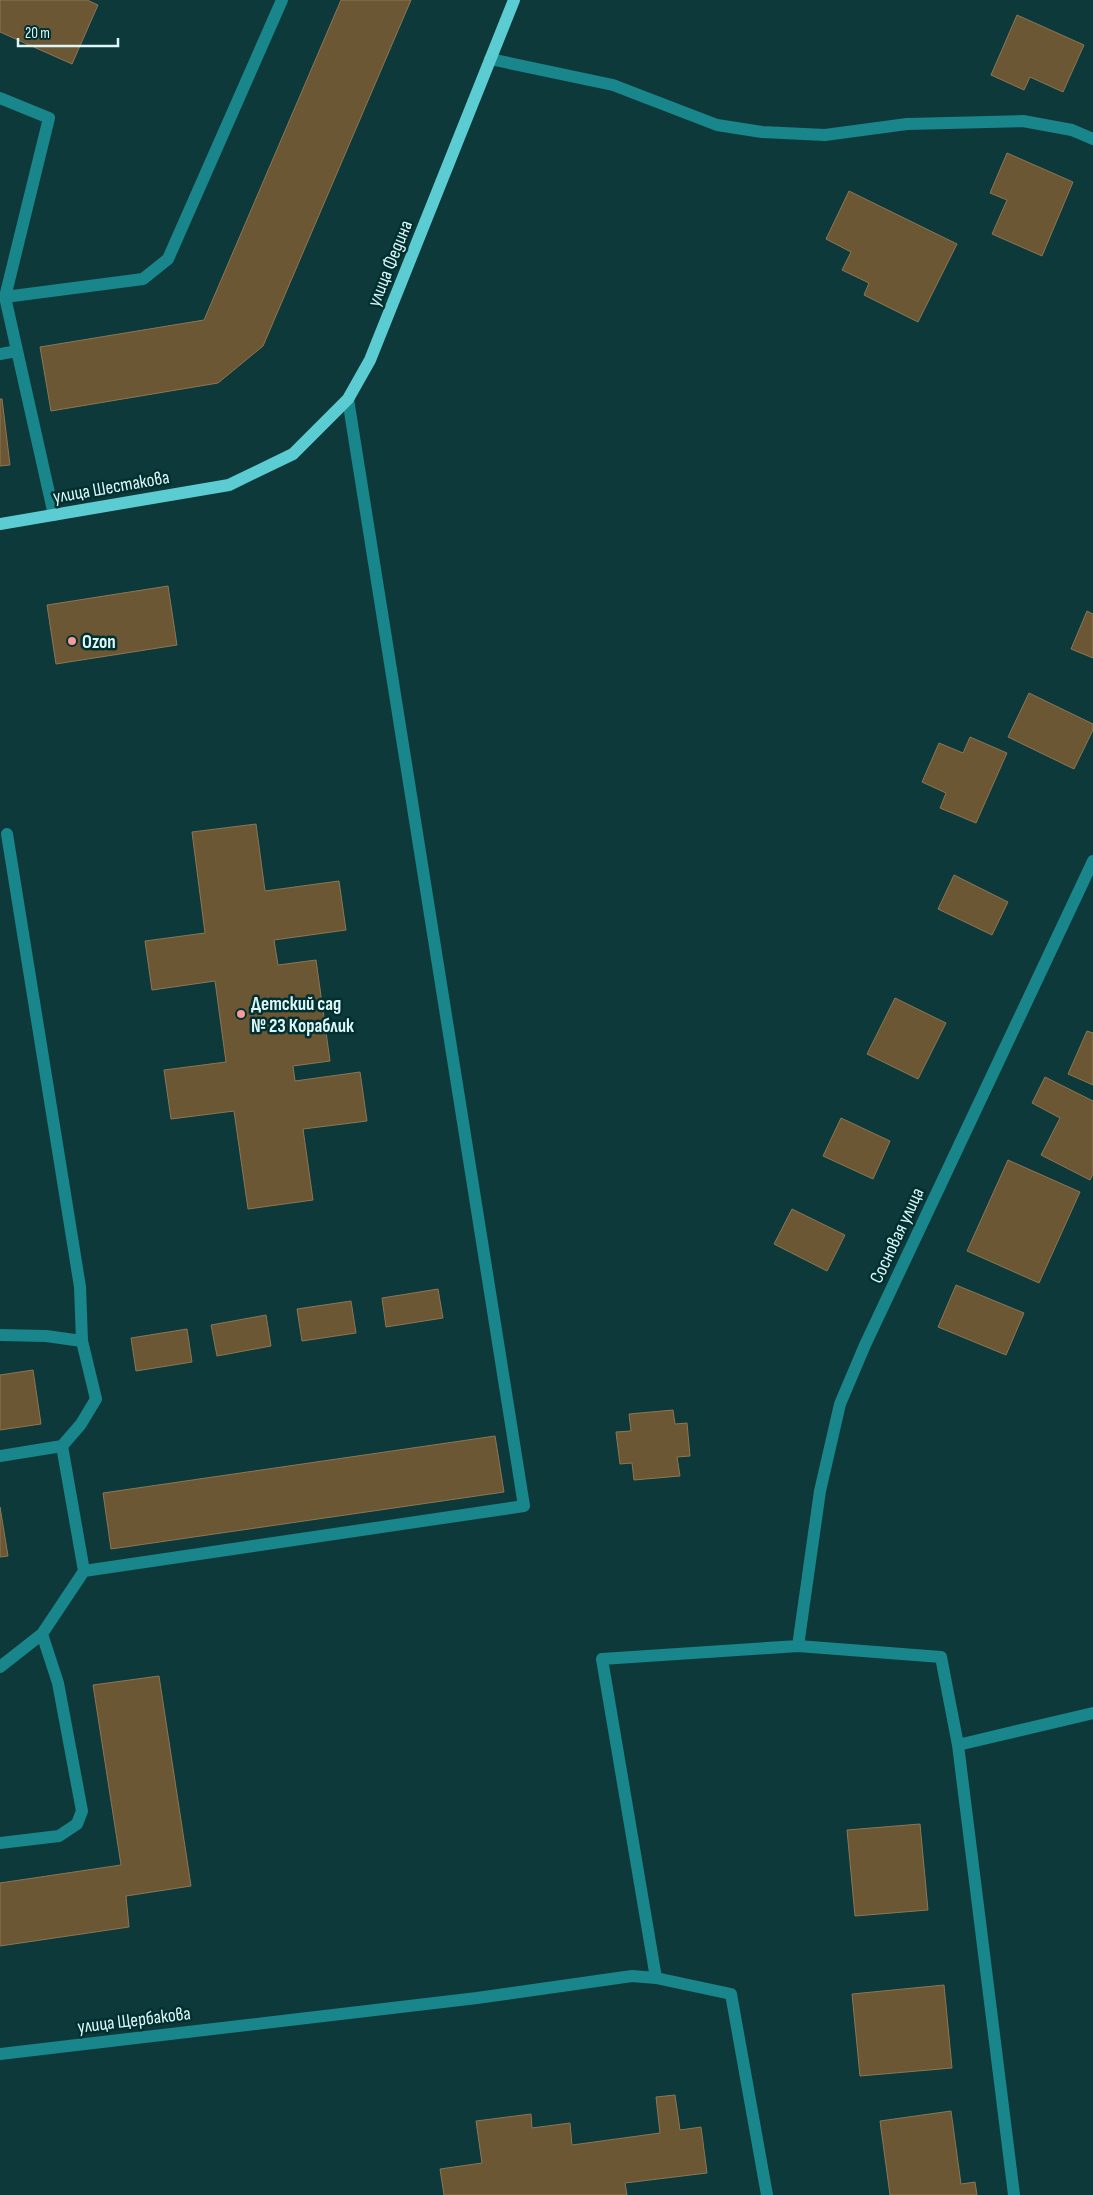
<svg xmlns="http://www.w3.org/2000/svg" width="1093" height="2195" viewBox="0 0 1093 2195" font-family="'Sofia Sans Condensed',sans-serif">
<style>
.building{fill:#6c5734;stroke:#8c7653}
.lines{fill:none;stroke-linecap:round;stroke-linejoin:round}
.minor{stroke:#18868a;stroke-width:12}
.major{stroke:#5bcdd2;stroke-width:12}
.poi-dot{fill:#f59b9c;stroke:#022f30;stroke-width:2}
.labels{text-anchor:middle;stroke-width:5;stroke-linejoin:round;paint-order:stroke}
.street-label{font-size:19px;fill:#dbf7f7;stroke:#022f30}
.poi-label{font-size:19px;font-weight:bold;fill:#dbf7f7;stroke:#022f30;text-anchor:start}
</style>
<rect width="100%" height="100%" fill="#0e393a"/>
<!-- building -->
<path class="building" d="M0,0h87l11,5 -26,59 -72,-32z
M341,0h70l-148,346 -45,37 -167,28 -11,-64 164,-27z
M1017,15l67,30 -21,47 -33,-15 -6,13 -33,-15z
M1007,153l66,29 -31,74 -50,-22 15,-34 -17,-7z
M849,191l108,53 -39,78 -54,-27 5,-12 -27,-13 9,-18 -25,-13z
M0,399h2l8,66 -10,1z
M168,586l9,59 -121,19 -9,-59z
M1087,611l6,3v44l-22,-9z
M1029,693l64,31v6l-19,39 -66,-32z
M970,737l37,16 -31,70 -36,-15 6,-15 -24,-11 17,-39 24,10z
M256,824l9,67 74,-10 7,49 -72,10 4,25 38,-5 14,101 -37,5 2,15 65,-9 7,49 -64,8 10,71 -65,9 -14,-98 -63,8 -7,-49 62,-8 -11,-81 -63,9 -7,-49 60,-8 -13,-101z
M954,875l54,27 -16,33 -54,-26z
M895,998l51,25 -28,56 -51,-25z
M1087,1031l6,2v52l-25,-11z
M1045,1077l48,24v73l-3,6 -49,-25 19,-37 -28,-15z
M841,1118l49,23 -17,38 -50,-23z
M1008,1160l72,32 -41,91 -72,-32z
M792,1209l53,26 -18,36 -53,-27z
M956,1285l68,28 -18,42 -68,-28z
M438,1289l5,29 -57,9 -4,-29z
M351,1301l5,32 -54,8 -5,-32z
M266,1315l5,31 -54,10 -6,-31z
M187,1329l5,33 -56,9 -5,-33z
M33,1370l8,54 -41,6v-55z
M673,1410l2,14 12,-1 3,33 -13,1 3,19 -46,4 -2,-17 -12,1 -4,-32 15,-1 -2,-17z
M495,1436l9,56 -393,57 -8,-56z
M0,1507l8,49 -8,1z
M159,1676l32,210 -65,10 3,31 -129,19v-63l121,-18 -28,-180z
M920,1824l8,86 -73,6 -8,-86z
M944,1985l8,83 -92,8 -8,-82z
M675,2095l5,35 21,-3 6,46 -82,10 2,12h-183l-4,-26 42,-6 -6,-42 55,-7 1,14 38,-5 2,22 88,-12 -4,-36z
M951,2111l10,73 14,-2 2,13h-87l-10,-74z"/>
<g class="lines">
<!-- minor -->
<path class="minor" d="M490,59l123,26 104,40 45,7 63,3 82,-11 116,-3 49,9 21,9
M0,98l49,20 -44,179
M0,354l17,-3
M54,515l-49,-218 138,-18 25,-20 114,-259
M7,834l73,453 2,54
M0,1335l46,1 36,5 14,58 -15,25 -19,22
M0,1456l62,-10 22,125 440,-65 -176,-1107
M798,1646l22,-155 20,-87 25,-59 228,-484
M0,1667l42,-33 42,-63
M958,1745l135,-32
M0,1843l59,-7 18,-12 5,-13 -24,-128 -16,-49
M656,1978l-54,-319 196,-13 143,11 17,88 56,450
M0,2054l477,-56 155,-22 24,2 75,16 36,201"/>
<!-- major -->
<path class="major" d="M0,524l229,-39 64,-31 55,-55 22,-39 144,-360"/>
</g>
<!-- markers -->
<g class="poi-dot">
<circle cx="72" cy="641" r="5"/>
<circle cx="241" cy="1014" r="5"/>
</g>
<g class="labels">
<!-- street labels -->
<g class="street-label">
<text transform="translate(389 263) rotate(-68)" y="7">улица Федина</text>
<text transform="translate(111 486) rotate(-10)" y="7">улица Шестакова</text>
<text transform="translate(896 1235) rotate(-65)" y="7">Сосновая улица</text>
<text transform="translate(134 2019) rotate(-7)" y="7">улица Щербакова</text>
</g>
<!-- poi labels -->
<g class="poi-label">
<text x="82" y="648">Ozon</text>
<text x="251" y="1010">Детский сад<tspan x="251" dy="22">№ 23 Кораблик</tspan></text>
</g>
</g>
<!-- scale -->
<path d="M18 38v8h100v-8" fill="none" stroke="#dbf7f7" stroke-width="2.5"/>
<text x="25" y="38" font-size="15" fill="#dbf7f7" stroke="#022f30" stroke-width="4" paint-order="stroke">20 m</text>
</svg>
